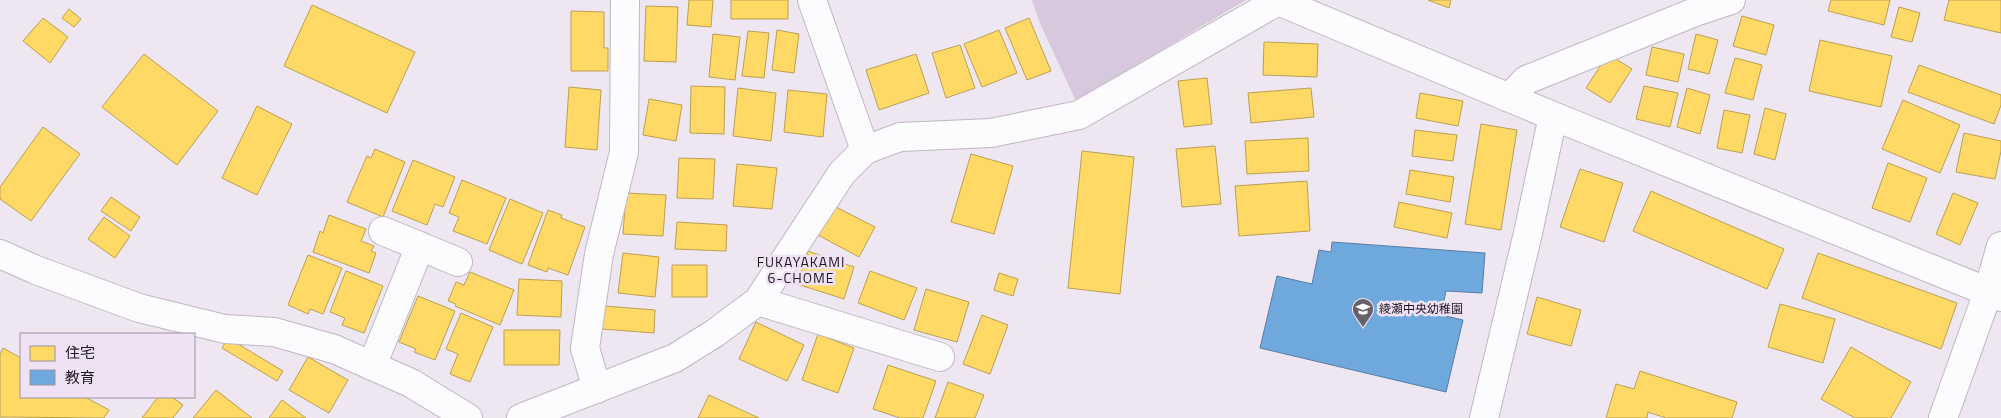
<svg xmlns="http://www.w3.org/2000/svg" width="2001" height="418" viewBox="0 0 2001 418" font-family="'Titillium Web','Noto Sans JP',sans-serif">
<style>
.green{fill:#d7c8dd}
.homes{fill:#ffd966;stroke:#bc9f51}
.schools{fill:#6fa8dc;stroke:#577da4}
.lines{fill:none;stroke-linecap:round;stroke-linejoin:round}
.minor-casing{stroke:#beb8c1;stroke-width:30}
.minor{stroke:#fcfbfd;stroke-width:28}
.labels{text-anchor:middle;stroke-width:5;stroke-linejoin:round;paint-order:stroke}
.poi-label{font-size:12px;fill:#1e1920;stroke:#f0e2f5;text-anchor:start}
.neighbourhood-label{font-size:14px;letter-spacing:1px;fill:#1e1920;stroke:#f0e2f5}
</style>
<rect width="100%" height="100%" fill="#eee6f1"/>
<!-- green -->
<path class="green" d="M1032,0h214l-170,101 -37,-80z"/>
<!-- homes -->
<path class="homes" d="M689,0h24l-2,27 -24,-2z
M731,0h57v19h-57z
M1428,0h23l-2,8z
M1831,0h59l-6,25 -56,-14z
M1949,0h52v33l-57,-13z
M312,5l103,47 -28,61 -103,-47z
M646,6l32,1 -2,55 -32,-1z
M1899,7l21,6 -8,29 -21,-5z
M69,9l12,10 -7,8 -12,-9z
M571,11l33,1v36h4v23h-37z
M1742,16l32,9 -8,30 -33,-9z
M43,18l25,19 -18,26 -27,-22z
M1029,18l22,53 -24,9 -22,-52z
M777,30l22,4 -5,39 -22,-3z
M999,30l18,43 -35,14 -18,-43z
M748,31l21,2 -5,45 -22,-2z
M713,34l27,3 -5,43 -26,-3z
M1696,34l22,6 -9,34 -21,-5z
M1820,40l72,16 -11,51 -72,-16z
M1264,42l54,2 -1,33 -54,-2z
M960,45l15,43 -29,10 -14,-45z
M1652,47l32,7 -6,28 -32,-7z
M144,54l74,57 -41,54 -75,-58z
M916,54l13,39 -50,17 -13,-40z
M1608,54l24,15 -22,34 -24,-15z
M1735,58l27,7 -9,35 -28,-7z
M1919,65l82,30v10l-7,19 -86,-32z
M1207,78l5,46 -28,3 -6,-46z
M691,86l34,1 -1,47 -34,-1z
M1644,86l34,7 -8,34 -34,-8z
M569,87l32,3 -4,60 -32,-3z
M738,88l38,5 -5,48 -38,-5z
M1311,88l3,29 -63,6 -3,-30z
M1687,88l23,7 -10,39 -23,-7z
M788,90l39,4 -4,43 -39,-5z
M1420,93l43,8 -5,25 -42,-8z
M649,99l33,6 -6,36 -33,-6z
M1903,100l57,25 -20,48 -58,-24z
M257,106l35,18 -35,71 -35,-17z
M1765,108l21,6 -11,46 -21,-6z
M1724,110l26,5 -8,38 -25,-5z
M1481,124l36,6 -16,100 -36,-6z
M43,127l37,27 -49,67 -31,-22v-12z
M1415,130l42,5 -4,26 -41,-5z
M1964,133l37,8v10l-6,28 -39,-7z
M1308,138l1,33 -62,3 -2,-33z
M1215,146l6,58 -39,3 -6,-58z
M375,149l30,13 -22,55 -36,-15 20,-46 4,2z
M1082,151l52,6 -14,137 -52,-6z
M971,154l42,12 -19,68 -43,-12z
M679,158l36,1 -2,40 -36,-1z
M413,160l42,17 -12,30 -8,-3 -8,21 -35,-14z
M1888,163l39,15 -17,44 -38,-14z
M737,164l40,4 -5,41 -39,-3z
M1580,169l43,14 -19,59 -44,-15z
M1410,170l44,7 -4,25 -44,-8z
M462,180l44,18 -19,46 -34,-13 6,-14 -10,-4z
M1307,181l3,50 -71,5 -4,-50z
M1651,191l133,58 -17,40 -134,-58z
M626,193l40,2 -3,41 -40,-2z
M1953,193l25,10 -18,42 -24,-11z
M111,197l29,20 -9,14 -30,-20z
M510,199l33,14 -21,51 -33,-14z
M1399,202l53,11 -5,25 -53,-11z
M834,206l41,21 -16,30 -41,-22z
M548,210l14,5 -1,3 24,9 -17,48 -20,-7 -1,4 -19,-7z
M329,215l37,14 -5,12 13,5 -3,5 5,2 -7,20 -56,-21 7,-21 3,2z
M104,217l26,19 -15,22 -27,-19z
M677,222l50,3 -1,26 -51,-2z
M808,251l46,16 -10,32 -47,-15z
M623,253l36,4 -4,40 -37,-4z
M1818,253l139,50 -16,46 -139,-51z
M308,255l34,13 -19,46 -13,-5 -2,5 -20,-9z
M672,265h35v32h-35z
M346,271l37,15 -19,47 -22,-8 3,-7 -15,-6z
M870,271l47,17 -13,32 -46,-17z
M470,272l44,18 -14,35 -45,-19 1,-2 -8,-3 8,-19 8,3z
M999,273l19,6 -5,17 -19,-6z
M519,279l43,2 -1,36 -44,-2z
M926,289l43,13 -12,40 -43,-12z
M418,296l37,15 -20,49 -21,-8 2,-3 -17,-7z
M1537,297l44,13 -10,36 -44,-12z
M1780,304l55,15 -12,44 -55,-16z
M604,306l51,4 -1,23 -52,-4z
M461,313l32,14 -23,55 -20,-8 8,-20 -12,-5z
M982,315l26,10 -18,49 -27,-10z
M756,322l48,23 -17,36 -48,-22z
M504,330h56l-1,35h-55z
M818,334l36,14 -16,45 -36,-13z
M228,338l55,33 -6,10 -55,-33z
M1851,347l60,35 -20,36h-36l-34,-19z
M3,348l18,10v39h64l24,13 -5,8 -104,-1v-63z
M308,357l40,23 -19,33 -40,-23z
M888,365l48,16 -13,37h-23l-27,-9z
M1640,371l97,31 -5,16h-66l-18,-6 -1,6h-41l10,-34 18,5z
M948,382l36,13 -9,23h-40z
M216,390l36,28h-59z
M709,395l50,23h-61z
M158,397h14l11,8 -10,13h-31z
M282,400l24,18h-37z"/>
<!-- schools -->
<path class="schools" d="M1332,242l153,11 -3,40 -36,-2 -5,24 22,5 -17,72 -186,-44 17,-72 35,8 7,-34 12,2z"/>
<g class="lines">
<!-- minor casing -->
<g class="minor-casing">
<path id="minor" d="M812,0l53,150
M1278,1l275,115 448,181
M1509,98l17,-18 169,-68 36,-12
M383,231l75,31
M0,254l36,16 103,38 86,21 49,3 60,17 77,34 57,35
M758,301l182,56
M372,366l48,-120
M597,389l-12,-41 14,-94 25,-102 1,-152
M521,418l154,-60 40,-25 43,-32 84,-128 23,-23 35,-13 91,-4 88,-18 199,-114
M1484,418l44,-185 25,-117
M1943,418l45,-126 13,-46"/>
</g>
<!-- minor -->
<use href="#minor" class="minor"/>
</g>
<!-- icons -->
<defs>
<g id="school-pin" transform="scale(1.125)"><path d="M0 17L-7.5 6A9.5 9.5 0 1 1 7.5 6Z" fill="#676169" stroke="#f0e2f5"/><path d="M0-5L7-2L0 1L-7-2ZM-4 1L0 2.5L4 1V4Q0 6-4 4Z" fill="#fff"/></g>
</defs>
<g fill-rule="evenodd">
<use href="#school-pin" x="1363" y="309"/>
</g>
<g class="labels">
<!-- poi labels -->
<g class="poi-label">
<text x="1379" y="313">綾瀬中央幼稚園</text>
</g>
<!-- neighbourhood labels -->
<g class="neighbourhood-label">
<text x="801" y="267">FUKAYAKAMI<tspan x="801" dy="16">6-CHOME</tspan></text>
</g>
</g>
<!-- legend -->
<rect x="20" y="333" width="175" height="65" fill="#f0e2f5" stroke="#9c92a0"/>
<rect x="30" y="346" width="25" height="15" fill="#ffd966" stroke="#9c92a0"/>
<text x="65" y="358" font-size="15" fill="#1e1920">住宅</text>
<rect x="30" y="370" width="25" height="15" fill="#6fa8dc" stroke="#9c92a0"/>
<text x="65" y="383" font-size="15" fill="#1e1920">教育</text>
</svg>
